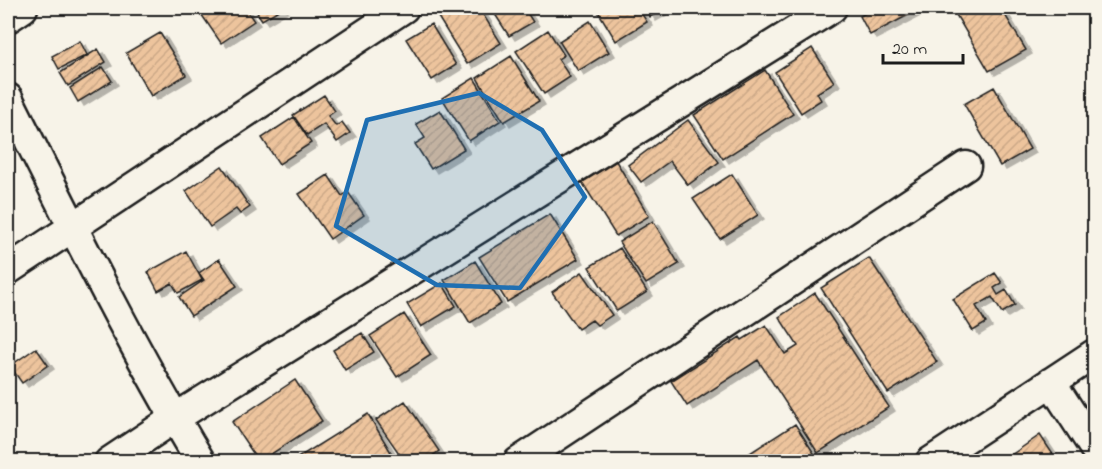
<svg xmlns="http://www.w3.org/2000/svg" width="1102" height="469" viewBox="0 0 1102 469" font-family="'Indie Flower',sans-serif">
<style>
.building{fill:url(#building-hatch);stroke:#1c1c1c;stroke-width:1.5;filter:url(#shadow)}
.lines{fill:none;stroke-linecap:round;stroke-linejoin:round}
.minor-casing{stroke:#1c1c1c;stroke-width:33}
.minor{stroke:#f7f3e8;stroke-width:28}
.marked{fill:#1f6fb2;fill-opacity:0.2;stroke:#1f6fb2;stroke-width:4.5;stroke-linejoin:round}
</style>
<defs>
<pattern id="building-hatch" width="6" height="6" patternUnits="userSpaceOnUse" patternTransform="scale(1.5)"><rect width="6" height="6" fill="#edc49d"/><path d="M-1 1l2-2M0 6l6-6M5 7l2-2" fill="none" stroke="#cba887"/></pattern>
<filter id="shadow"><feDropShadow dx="6" dy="4" stdDeviation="0" flood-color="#0004"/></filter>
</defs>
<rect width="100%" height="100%" fill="#f7f3e8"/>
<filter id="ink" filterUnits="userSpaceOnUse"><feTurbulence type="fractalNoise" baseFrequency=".0167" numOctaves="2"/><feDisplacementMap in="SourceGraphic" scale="12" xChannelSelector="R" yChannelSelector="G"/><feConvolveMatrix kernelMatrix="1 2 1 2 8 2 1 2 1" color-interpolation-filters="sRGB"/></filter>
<g filter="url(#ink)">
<!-- building -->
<path class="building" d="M197,8h48l9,13 -33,22z
M254,8h28l-20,12z
M454,8h25l22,35 -34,21 -29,-47z
M491,8h33l9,14 -24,14z
M596,8h42l9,14 -31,19z
M644,8h22l-16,9z
M875,8h47l-52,27 -10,-19z
M952,8h49l25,42 -37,21z
M590,21l19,31 -31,19 -19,-30z
M431,24l25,41 -24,15 -26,-41z
M548,30l16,25 -6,4 12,18 -26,17 -28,-43z
M160,33l26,42 -35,21 -25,-43z
M80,41l7,14 -28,14 -7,-13z
M812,48l22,34 -17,11 4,7 -20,13 -26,-41z
M98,49l8,13 -38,24 -8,-13z
M511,56l28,45 -35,21 -27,-44z
M103,67l9,14 -34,21 -8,-14z
M765,70l28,44 -70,45 -29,-44z
M474,78l26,43 -31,20 -27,-43z
M994,87l36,62 -30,17 -36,-62z
M324,95l11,16 -7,5 8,10 6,-4 8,11 -13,9 -13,-18 -17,11 -14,-20z
M440,110l24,39 -33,20 -16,-25 10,-6 -9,-14z
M294,117l17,26 -32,21 -17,-26z
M688,120l31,42 -31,23 -18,-24 -29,21 -13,-17z
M616,161l33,55 -33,20 -34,-54z
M222,166l28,41 -10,7 -4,-5 -26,18 -24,-36z
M732,174l26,41 -38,24 -27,-40z
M328,175l14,21 6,-4 16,23 -34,24 -31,-45z
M550,214l28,45 -71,43 -28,-45z
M653,221l26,43 -33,20 -27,-42z
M620,248l27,44 -30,19 -28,-44z
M186,251l16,29 -24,13 -6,-10 -14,8 -10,-19z
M869,258l68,104 -49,31 -67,-105z
M219,259l18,27 -46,30 -12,-19 25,-17 -5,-7z
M475,261l26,43 -31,19 -26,-43z
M582,272l30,43 -15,10 -5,-5 -14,9 -26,-37z
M995,273l7,10 -8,5 4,7 8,-5 9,15 -13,8 -10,-16 -16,9 10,17 -13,8 -20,-32z
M442,283l14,23 -35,21 -14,-23z
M815,293l74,114 -71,46 -60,-93 -71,46 -16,-25 69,-44 2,3 24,-15 19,29 13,-8 -19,-29z
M404,314l27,41 -34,22 -27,-41z
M362,333l12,19 -29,18 -12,-20z
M36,348l12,17 -26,18 -12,-17z
M295,380l27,41 -63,41 -27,-40z
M405,401l34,50 -15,11h-19l-29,-42z
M368,414l27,45 -5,3h-99z
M795,424l24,37 -83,1z
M1040,435l18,27h-57z"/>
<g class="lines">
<!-- minor casing -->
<g class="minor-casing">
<path id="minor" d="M8,18l15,-10
M8,98c61,122 122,246 193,364
M8,270l396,-262
M1051,382l43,66
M109,462l66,-44 657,-410
M518,462l448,-296
M930,462l164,-108"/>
</g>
<!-- minor -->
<use href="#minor" class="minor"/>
</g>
</g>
<!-- marked area -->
<path class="marked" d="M479,93l63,37 43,67 -65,91 -83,-3 -101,-59 31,-106z"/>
<!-- margin -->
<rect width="1102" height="469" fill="none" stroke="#f7f3e8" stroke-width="30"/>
<rect x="15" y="15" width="1072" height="439" fill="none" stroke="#1c1c1c" stroke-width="2" filter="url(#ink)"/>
<!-- scale -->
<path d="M883 54v9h80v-9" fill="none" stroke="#1c1c1c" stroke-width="3"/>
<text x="892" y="54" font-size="18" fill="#1c1c1c" stroke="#f7f3e8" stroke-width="4.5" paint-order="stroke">20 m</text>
</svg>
